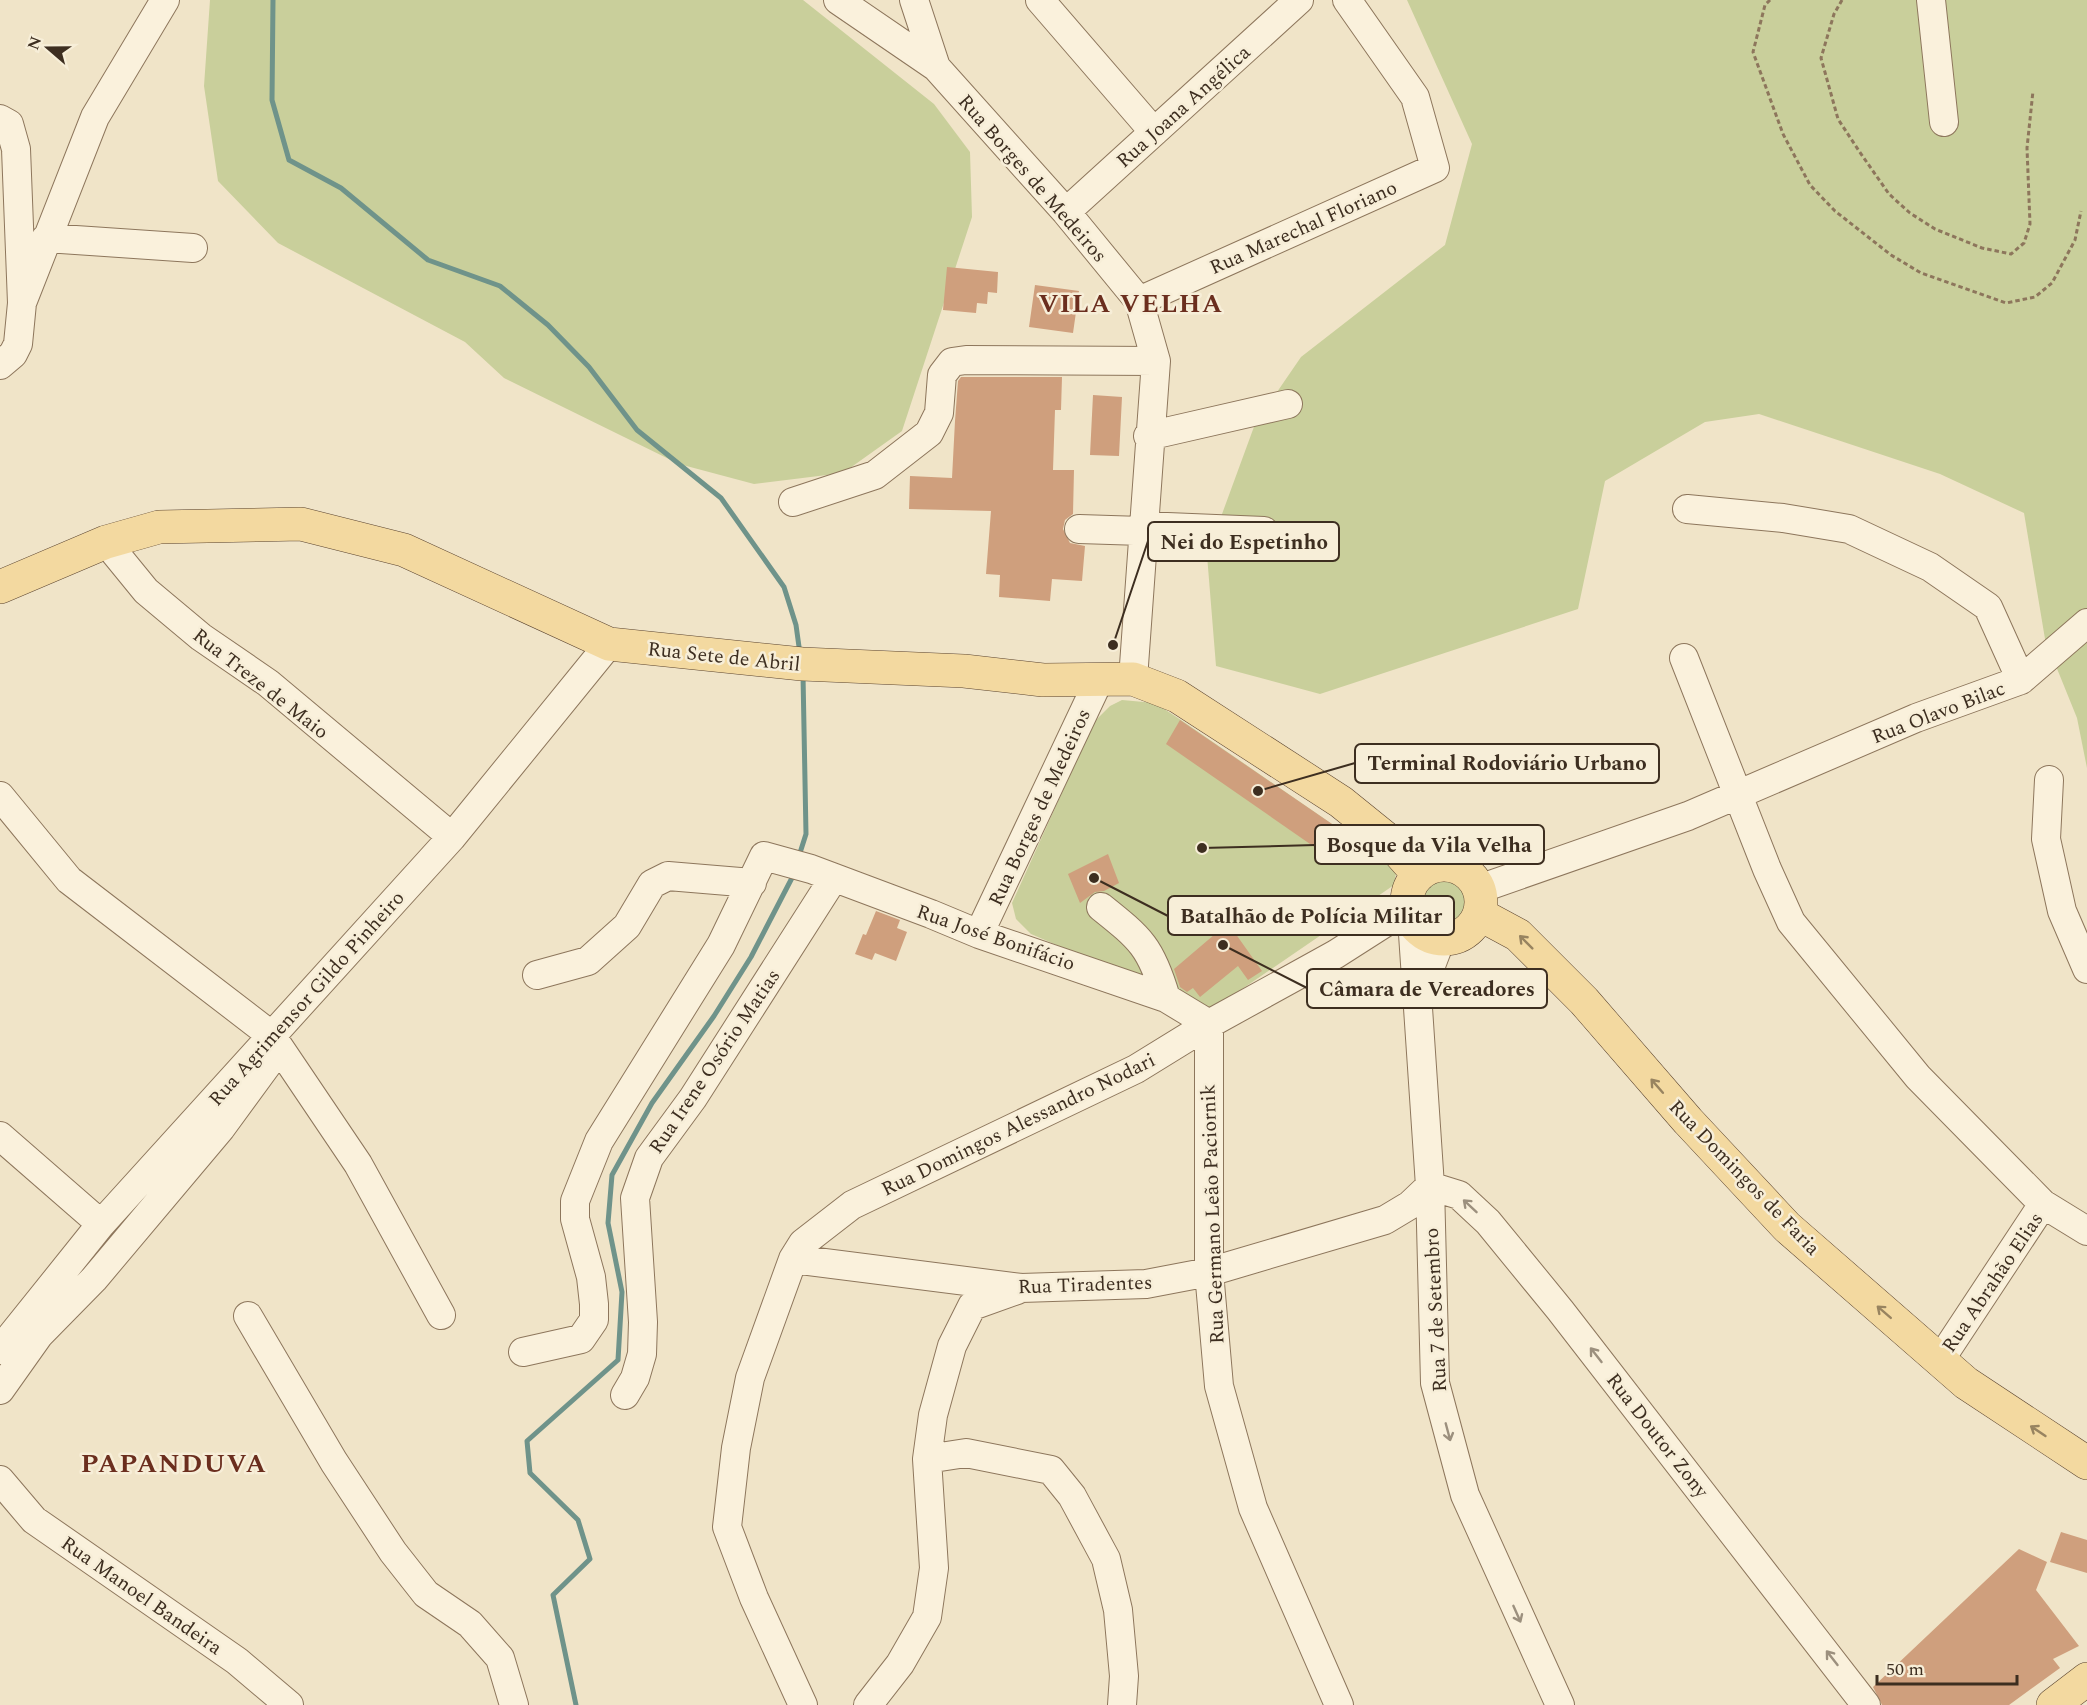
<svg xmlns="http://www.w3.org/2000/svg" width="2087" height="1705" viewBox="0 0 2087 1705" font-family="Spectral,serif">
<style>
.green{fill:#c9cf9b}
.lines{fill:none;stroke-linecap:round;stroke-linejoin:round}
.stream{stroke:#6f938a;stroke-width:5}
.building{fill:#cf9f7d}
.minor-casing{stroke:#8d765c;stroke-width:30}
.major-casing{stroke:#5b4430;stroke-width:34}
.path{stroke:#8d765c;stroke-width:3;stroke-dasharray:4.5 3;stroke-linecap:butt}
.minor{stroke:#faf1dc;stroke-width:28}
.major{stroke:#f3d9a0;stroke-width:33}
.oneway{stroke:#988460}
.oneway2{stroke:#9c907e}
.labels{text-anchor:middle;stroke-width:5;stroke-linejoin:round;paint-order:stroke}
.street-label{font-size:20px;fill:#3d2e20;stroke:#f7eed8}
.district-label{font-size:26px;font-weight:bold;letter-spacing:1.5px;fill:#6b2e1e;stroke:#f7eed8}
.leader{fill:none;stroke:#3d2e20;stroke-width:2}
.callout-dot{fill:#3d2e20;stroke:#f7eed8;stroke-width:2}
.callout{fill:#f7eed8;stroke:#3d2e20;stroke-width:2}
.callout-label{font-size:21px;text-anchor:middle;font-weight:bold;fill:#3d2e20}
</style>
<rect width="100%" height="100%" fill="#f0e4c8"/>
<!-- green -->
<path class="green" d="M210,0h593l131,104 36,48 2,65 -70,214 -59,42 -89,11 -75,-20 -175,-86 -39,-36 -187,-99 -60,-62 -14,-95z
M1407,0h680v768l-10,-50 -32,-79 -21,-126 -84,-39 -181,-60 -54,8 -100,59 -27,128 -258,85 -104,-28 -9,-111 48,-131 46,-67 144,-112 27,-101z
M1122,700l33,3 26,17 206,142 9,11 -2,12 -184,126 -179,-77 -15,-15 -4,-16 82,-181 16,-16z
M1421 902a24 24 0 1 1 48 0a24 24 0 1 1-48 0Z"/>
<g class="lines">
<!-- stream -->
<path class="stream" d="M273,0l-1,100 17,60 52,28 87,72 72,26 48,39 41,42 48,63 84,68 63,89 12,38 4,29
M799,856l7,-22 -3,-159
M576,1705l-23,-110 37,-36 -12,-39 -48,-47 -3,-32 91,-81 4,-68 -14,-69 4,-48 40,-72 62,-87 37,-59 43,-83"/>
</g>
<!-- building -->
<path class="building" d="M947,267l51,5 -1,21 -9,-1 -1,12 -10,-1 -1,10 -33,-3z
M1035,285l44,6 -6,42 -44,-6z
M961,377h101l-1,33h-6l-2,60h21l-1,44 -8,6 -2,9 7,14 15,3 -3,35 -30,-2 -2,22 -51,-4 1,-22 -14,-1 5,-63 -82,-2 1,-33 42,2 3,-57 3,-40z
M1093,395l29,2 -3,59 -29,-1z
M1180,720l171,117 -15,25 -170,-118z
M1108,854l11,29 -15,8 -9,1 -15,11 -12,-29z
M876,911l24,9 -3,8 10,4 -11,29 -21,-8 -3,7 -17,-6 8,-20 3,1z
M1228,923l34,48 -14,9 -10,-14 -38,31 -7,-9 -6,4 -7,-5 -6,-18z
M2061,1532l26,8v33l-37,-11z
M2019,1549l28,13 -11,28 43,56 -26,13 7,9 -51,37h-127l-9,-18z"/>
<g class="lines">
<!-- minor casing -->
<g class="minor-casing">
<path id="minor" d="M838,0l98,67 130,145 73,89 17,60 -23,318
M914,0l22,67
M1040,0l114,132
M1931,0l13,122
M0,119l9,5 7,25 6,154 -4,41 -5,10 -13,11
M1066,212l233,-212
M46,238l147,10
M1139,301l296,-133 -20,-71 -68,-97
M22,303l73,-186 70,-117
M1148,436l140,-32
M793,502l82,-27 54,-42 10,-20 3,-38 10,-13 14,-2 190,1
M1687,509l96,9 66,11 81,38 58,40 33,73
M1143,526l121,5
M1079,529l63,2
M106,542l40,49 55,46 67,46 184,154
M1684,658l83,211 24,53 127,155 125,127 44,27
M2049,780l-3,59 16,72 25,58
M0,796l69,84 202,155 87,129 83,151
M1479,889l209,-73 228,-98 105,-38 66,-57
M1101,907c40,32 50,40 65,91
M1412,919l18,267 5,197 30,112 95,210
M979,934l120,-254
M537,975l51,-14 39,-35 25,-42 16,-8 84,7
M1421,992l20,-53
M1209,1024v248l10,114 34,122 86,197
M0,1136l101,88
M1430,1186l29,9 29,27 72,88 306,395
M793,1259l228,29 125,-4 63,-12 176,-52 25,-15 20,-19
M248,1316l86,146 59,90 33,42 44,30 30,34 14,47
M39,1335l55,-56 127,-151 49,-67
M0,1350l101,-126 351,-387 157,-193
M523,1352l58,-13 13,-19v-16l-3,-27 -16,-58v-18l24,-60 122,-196 43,-89 47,13 120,45 48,20 187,64 43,26
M1940,1360l103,-156
M0,1390l39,-55 -11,-15
M625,1395l10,-17 7,-24 1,-32 -8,-124 14,-40 44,-60 140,-219
M927,1459l39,-6 85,17 21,26 34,63 12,51 6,66 -2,29
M0,1480l34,40 203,141 52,44
M803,1705l-49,-107 -27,-71 9,-79 14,-70 43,-119 10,-16 49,-38 284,-136 73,-45 127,-70 72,-46
M868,1705l32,-41 27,-47 7,-49 -7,-109 6,-44 19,-69 20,-40 45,-16"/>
</g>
<!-- major casing -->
<g class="major-casing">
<path id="major" d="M0,587l106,-45 53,-15 142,-3 103,26 205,94 193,20 162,7 79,9 90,-1 44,17 164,106 47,38 31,35
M1407 902a37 37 0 1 1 74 0a37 37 0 1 1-74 0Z
M1479,914l39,21 66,66 104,120 99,106 179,156 121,80
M2053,1705l34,-26"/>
</g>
<!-- path -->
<path class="path" d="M1770,0l-5,5 -12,47 30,82 27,51 25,26 56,44 30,18 85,30 29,-6 17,-14 23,-43 6,-29
M1842,0l-8,14 -13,44 17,61 21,32 30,43 21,19 25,16 47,19 29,6 13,-11 6,-19 -3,-76 6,-57"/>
<!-- minor -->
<use href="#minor" class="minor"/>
<!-- major -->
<use href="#major" class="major"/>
</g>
<!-- one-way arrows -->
<defs><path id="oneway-shaft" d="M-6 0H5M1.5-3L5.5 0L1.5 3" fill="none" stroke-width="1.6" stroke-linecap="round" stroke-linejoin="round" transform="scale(1.5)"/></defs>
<g class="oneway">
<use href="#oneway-shaft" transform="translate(1526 942) rotate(-135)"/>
<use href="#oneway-shaft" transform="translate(1657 1086) rotate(-131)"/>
<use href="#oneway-shaft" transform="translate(1884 1312) rotate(-139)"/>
<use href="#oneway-shaft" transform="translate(2038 1431) rotate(-146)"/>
</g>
<g class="oneway2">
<use href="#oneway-shaft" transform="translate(1470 1206) rotate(-137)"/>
<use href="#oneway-shaft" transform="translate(1596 1355) rotate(-128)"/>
<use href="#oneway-shaft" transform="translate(1448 1432) rotate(75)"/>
<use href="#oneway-shaft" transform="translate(1517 1614) rotate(66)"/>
<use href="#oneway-shaft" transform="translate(1832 1658) rotate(-128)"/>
</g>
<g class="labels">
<!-- street labels -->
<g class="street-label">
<text transform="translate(1183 106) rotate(-42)" y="7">Rua Joana Angélica</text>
<text transform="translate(1033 178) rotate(49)" y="7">Rua Borges de Medeiros</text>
<text transform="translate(1303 227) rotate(-24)" y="7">Rua Marechal Floriano</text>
<text transform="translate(724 656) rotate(6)" y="7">Rua Sete de Abril</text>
<text transform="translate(261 683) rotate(38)" y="7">Rua Treze de Maio</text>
<text transform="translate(1938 712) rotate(-21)" y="7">Rua Olavo Bilac</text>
<text transform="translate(1039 807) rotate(-65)" y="7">Rua Borges de Medeiros</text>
<text transform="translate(996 937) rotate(19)" y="7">Rua José Bonifácio</text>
<text transform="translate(306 998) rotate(-48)" y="7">Rua Agrimensor Gildo Pinheiro</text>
<text transform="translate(714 1061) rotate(-56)" y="7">Rua Irene Osório Matias</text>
<text transform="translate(1018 1124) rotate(-26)" y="7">Rua Domingos Alessandro Nodari</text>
<text transform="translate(1745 1177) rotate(46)" y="7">Rua Domingos de Faria</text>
<text transform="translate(1212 1214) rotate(-92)" y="7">Rua Germano Leão Paciornik</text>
<text transform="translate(1992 1282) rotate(-56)" y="7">Rua Abrahão Elias</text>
<text transform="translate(1085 1284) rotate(-2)" y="7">Rua Tiradentes</text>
<text transform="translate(1435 1310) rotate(-93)" y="7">Rua 7 de Setembro</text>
<text transform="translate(1658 1435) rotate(52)" y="7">Rua Doutor Zony</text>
<text transform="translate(142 1595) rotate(35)" y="7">Rua Manoel Bandeira</text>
</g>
<!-- district labels -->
<g class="district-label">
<text x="1131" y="312">VILA VELHA</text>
<text x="174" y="1472">PAPANDUVA</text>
</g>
</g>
<!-- callouts -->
<path class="leader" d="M1113 645L1148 541M1258 791L1355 763M1202 848L1315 845M1094 878L1168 916M1223 945L1307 988"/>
<g class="callout-dot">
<circle cx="1113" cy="645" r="6"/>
<circle cx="1258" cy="791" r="6"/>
<circle cx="1202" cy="848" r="6"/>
<circle cx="1094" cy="878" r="6"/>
<circle cx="1223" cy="945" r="6"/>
</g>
<g class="callout">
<rect x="1148" y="522" width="191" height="39" rx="6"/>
<rect x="1355" y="744" width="304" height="39" rx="6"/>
<rect x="1315" y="825" width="229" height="39" rx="6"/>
<rect x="1168" y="896" width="286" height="39" rx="6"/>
<rect x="1307" y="969" width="240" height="39" rx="6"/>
</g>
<g class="callout-label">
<text x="1244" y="549">Nei do Espetinho</text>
<text x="1507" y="770">Terminal Rodoviário Urbano</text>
<text x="1429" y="852">Bosque da Vila Velha</text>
<text x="1311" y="923">Batalhão de Polícia Militar</text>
<text x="1427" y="996">Câmara de Vereadores</text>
</g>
<!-- north arrow -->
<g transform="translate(48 48) rotate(290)" stroke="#f7eed8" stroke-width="4.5" paint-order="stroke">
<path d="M0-4.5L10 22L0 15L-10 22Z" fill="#3d2e20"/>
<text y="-9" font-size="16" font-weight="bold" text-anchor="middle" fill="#3d2e20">N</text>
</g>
<!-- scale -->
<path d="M1877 1675v9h140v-9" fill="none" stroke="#3d2e20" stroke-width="3"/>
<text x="1886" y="1675" font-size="18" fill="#3d2e20" stroke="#f7eed8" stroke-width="4.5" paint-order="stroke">50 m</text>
</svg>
